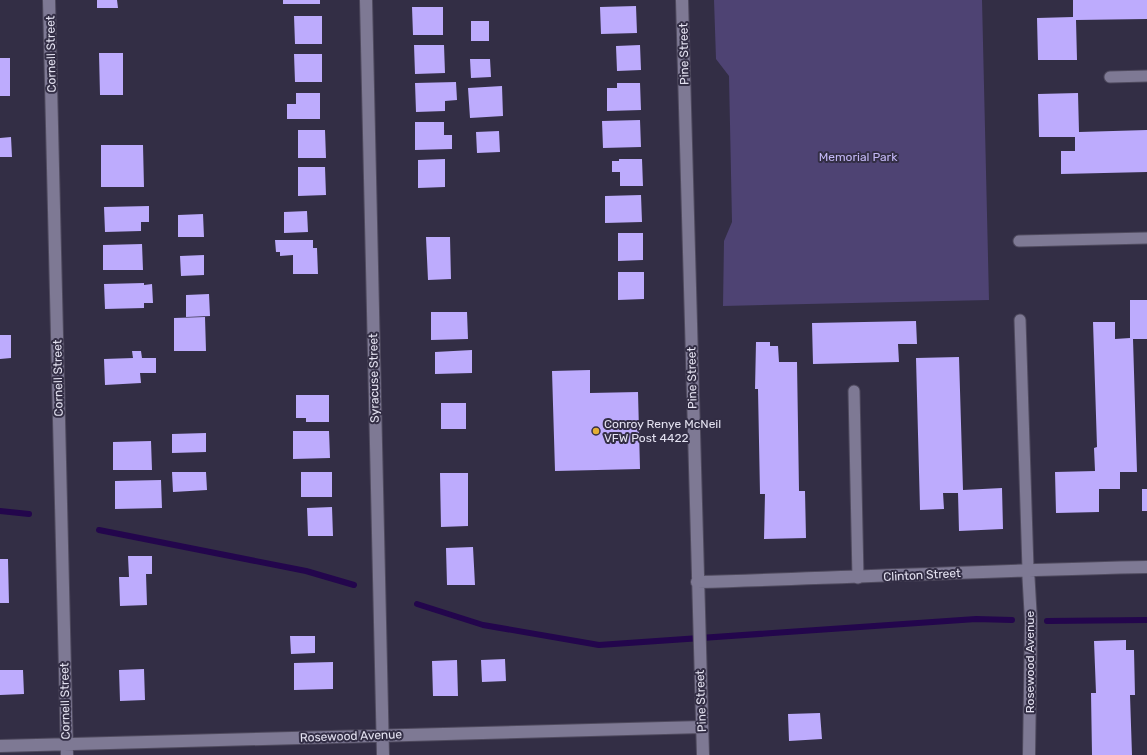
<svg xmlns="http://www.w3.org/2000/svg" width="1147" height="755" viewBox="0 0 1147 755" font-family="Rubik,sans-serif">
<style>
.green{fill:#4e4373}
.lines{fill:none;stroke-linecap:round;stroke-linejoin:round}
.stream{stroke:#23064c;stroke-width:6}
.building{fill:#bdabfd}
.lane-casing{stroke:#4f4a5e;stroke-width:13}
.street-casing{stroke:#4f4a5e;stroke-width:14}
.lane{stroke:#7e7994;stroke-width:11}
.street{stroke:#7e7994;stroke-width:12}
.poi-dot{fill:#e3ae35;stroke:#332e45;stroke-width:1.5}
.labels{text-anchor:middle;stroke-width:4;stroke-linejoin:round;paint-order:stroke}
.street-label{font-size:12px;fill:#e4e2f1;stroke:#332e45}
.park-label{font-size:12px;fill:#c4b8f6;stroke:#332e45}
.poi-label{font-size:12px;fill:#e4e2f1;stroke:#332e45;text-anchor:start}
</style>
<rect width="100%" height="100%" fill="#332e45"/>
<!-- green -->
<path class="green" d="M714,0h268l7,300 -266,6 1,-65 8,-19 -3,-146 -13,-17z"/>
<g class="lines">
<!-- stream -->
<path class="stream" d="M0,511l29,3
M99,530l207,41 48,14
M417,604l66,21 116,20 377,-26 36,1
M1047,621l100,-1"/>
</g>
<!-- building -->
<path class="building" d="M97,0h20l1,8h-21z
M283,0h37v4h-37z
M1073,0h74v19l-71,1 1,40h-39l-1,-42 36,-1z
M636,6l1,27 -36,1 -1,-27z
M412,7h31v28h-30z
M294,16h28v28h-27z
M471,21h18v20h-18z
M414,45h30l1,28 -30,1z
M640,45l1,25 -24,1 -1,-25z
M99,53h24v42h-23z
M294,54h28v28h-27z
M0,58h10v38h-10z
M470,59h20l1,18 -20,1z
M456,82l1,18 -12,1v10l-29,1 -1,-29z
M617,83h23l1,27 -34,1v-23h10z
M502,86l1,30 -33,2 -2,-30z
M296,93h24v26h-33v-15h9z
M1078,93l1,39 68,-2v42l-86,2v-23h14v-14h-36l-1,-43z
M640,120l1,27 -38,1 -1,-27z
M415,122h29v13h8v14l-37,1z
M298,130h27l1,28h-28z
M499,131l1,21 -23,1 -1,-21z
M11,137l1,20h-12v-19z
M101,145h42l1,42h-43z
M445,159v28l-27,1v-28z
M619,159h23l1,27h-23v-14h-8v-11h7z
M298,167h27l1,28 -28,1z
M641,195l1,27 -37,1v-27z
M149,206v16h-8v9l-36,1 -1,-25z
M307,211l1,21 -24,1v-21z
M203,214l1,23h-26v-22z
M618,233h25v27l-25,1z
M426,237h24l1,42 -23,1z
M275,240h38v8h4l1,26h-25v-19l-13,1v-4h-4z
M142,244l1,26h-40v-25z
M204,255v20l-23,1 -1,-20z
M618,272h26v27l-26,1z
M144,283v2l8,-1 1,19h-9v5l-39,1 -1,-25z
M209,294l1,22 -24,1v-22z
M1130,300h17v39h-14l4,133h-17v17h-21v23l-43,1 -1,-41 40,-1 -1,-23 3,-1 -4,-125h22v17l15,-1z
M431,312h36l1,27 -37,1z
M205,317l1,34h-32v-33z
M916,321l1,23h-19l1,18 -86,2 -1,-41z
M0,335h11v23l-11,1z
M756,342h14v4h8l1,16h18l2,129h6l1,47 -42,1 1,-45h-5l-2,-105h-3z
M472,350v23l-37,1v-22z
M132,351h9l1,7h14v15h-16l1,10 -36,2 -1,-26 29,-1z
M959,357l4,133 39,-2 1,41 -44,2 -1,-38h-15l1,16 -24,1 -4,-152z
M590,370v23l48,-1 2,77 -85,2 -3,-100z
M296,395h33v27h-23v-4h-10z
M441,403h25v26h-25z
M293,431h36l1,27 -37,1z
M206,433v19l-34,1v-19z
M151,441l1,29h-39v-28z
M172,472h34l1,18 -34,2z
M301,472h31v25h-31z
M440,473h28v53l-27,1z
M161,480l1,28 -47,1v-28z
M1142,489h5v22h-5z
M332,507l1,29h-25l-1,-28z
M473,547l2,38h-28l-1,-37z
M128,556h24v18h-6l1,31 -27,1 -1,-29h10z
M0,559h8l1,44h-9z
M290,636h25v17l-24,1z
M1126,640v10h8l1,45h-5l2,60h-40l-1,-62h5l-2,-52z
M505,659l1,22 -24,1 -1,-22z
M457,660l1,36h-25l-1,-35z
M333,662v27l-39,1v-27z
M144,669l1,31 -25,1 -1,-31z
M0,670h23l1,24 -24,1z
M820,713l2,26 -33,2 -1,-27z"/>
<g class="lines">
<!-- lane casing -->
<g class="lane-casing">
<path id="lane" d="M1110,77l37,-1
M1019,241l128,-3
M1020,320l8,249
M854,391l4,187"/>
</g>
<!-- street casing -->
<g class="street-casing">
<path id="street" d="M49,0l18,755
M366,0l17,755
M682,0l21,755
M1028,569l3,52 -2,134
M697,582c150,-4 300,-12 450,-15
M0,746l702,-19"/>
</g>
<!-- lane -->
<use href="#lane" class="lane"/>
<!-- street -->
<use href="#street" class="street"/>
</g>
<!-- markers -->
<circle class="poi-dot" cx="596" cy="431" r="4"/>
<g class="labels">
<!-- street labels -->
<g class="street-label">
<text transform="translate(51 54) rotate(-91)" y="4">Cornell Street</text>
<text transform="translate(684 54) rotate(-91)" y="4">Pine Street</text>
<text transform="translate(58 378) rotate(-91)" y="4">Cornell Street</text>
<text transform="translate(374 378) rotate(-91)" y="4">Syracuse Street</text>
<text transform="translate(692 378) rotate(-91)" y="4">Pine Street</text>
<text transform="translate(922 575) rotate(-3)" y="4">Clinton Street</text>
<text transform="translate(1030 662) rotate(-90)" y="4">Rosewood Avenue</text>
<text transform="translate(65 701) rotate(-91)" y="4">Cornell Street</text>
<text transform="translate(701 701) rotate(-92)" y="4">Pine Street</text>
<text transform="translate(351 736) rotate(-2)" y="4">Rosewood Avenue</text>
</g>
<!-- park labels -->
<g class="park-label">
<text x="858" y="161">Memorial Park</text>
</g>
<!-- poi labels -->
<g class="poi-label">
<text x="604" y="428">Conroy Renye McNeil<tspan x="604" dy="14">VFW Post 4422</tspan></text>
</g>
</g>
</svg>
